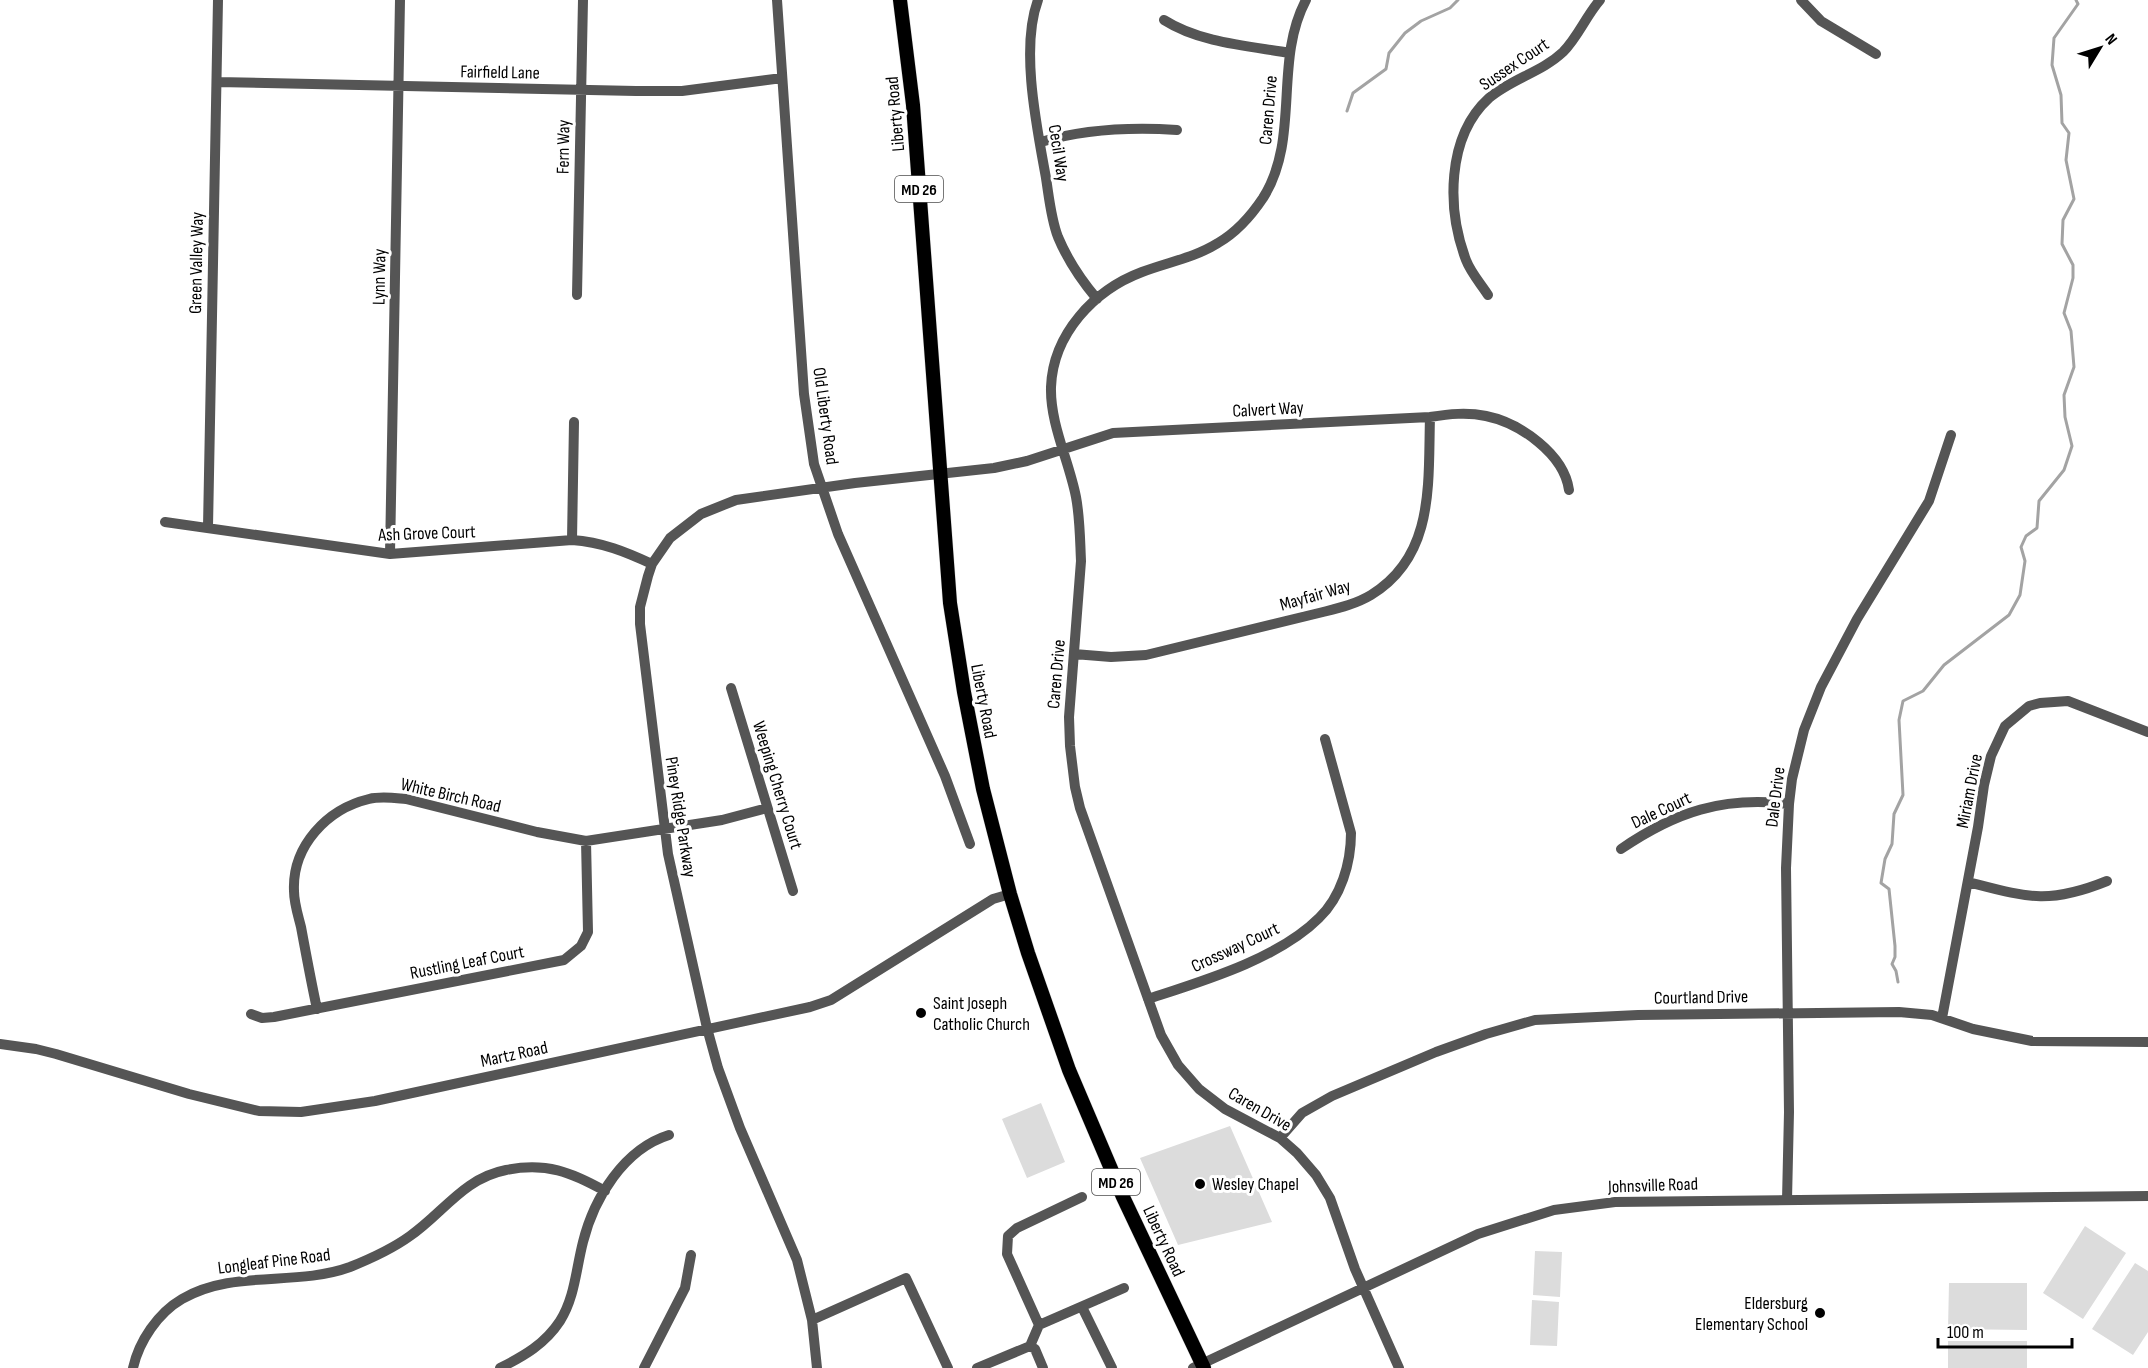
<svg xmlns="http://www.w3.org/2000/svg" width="2148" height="1368" viewBox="0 0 2148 1368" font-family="'Sofia Sans Condensed',sans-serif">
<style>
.green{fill:#dcdcdc}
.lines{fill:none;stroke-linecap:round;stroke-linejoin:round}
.stream{stroke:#a3a3a3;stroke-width:3}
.major-casing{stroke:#dbdbdb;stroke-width:15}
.minor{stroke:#555;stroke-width:10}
.major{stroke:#000;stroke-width:14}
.poi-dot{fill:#000;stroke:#fff;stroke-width:2}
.labels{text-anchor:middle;stroke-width:6;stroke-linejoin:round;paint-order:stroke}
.shield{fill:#fff;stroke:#4c4c4c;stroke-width:1.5}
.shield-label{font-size:16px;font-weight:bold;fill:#000}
.street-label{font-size:18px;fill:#000;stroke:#fff}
.poi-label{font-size:18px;fill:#000;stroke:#fff;text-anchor:start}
</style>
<rect width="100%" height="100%" fill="#fff"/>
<!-- green -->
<path class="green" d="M1041,1103l24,59 -38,16 -25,-59z
M1230,1126l42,96 -94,23 -38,-87z
M2085,1226l41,27 -43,66 -40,-26z
M1535,1251l27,1 -2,45 -27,-2z
M2135,1263l13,8v61l-15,23 -41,-26z
M1949,1283h78v47l-79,-1z
M1532,1300l27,2 -2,44 -27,-1z
M1948,1341h79v27h-79z"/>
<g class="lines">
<!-- stream -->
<path class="stream" d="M1347,111l6,-18 33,-24 3,-16 16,-20 16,-12 29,-13 8,-8
M1898,982l-2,-11 -4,-7 3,-7v-11l-6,-57 -8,-6 4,-24 7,-15 2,-30 9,-19 -4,-75 4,-19 20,-10 21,-26 65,-50 11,-20 5,-34 -4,-14 5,-11 11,-8 2,-27 25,-31 8,-24 -7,-29 -1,-22 10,-28 -3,-36 -7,-18 9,-35v-13l-11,-21 1,-24 11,-21 -8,-39 3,-27 -7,-10 -1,-28 -9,-30 2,-27 24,-34 -2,-4"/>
<!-- major casing -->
<g class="major-casing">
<path id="major" d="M900,0l13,105 37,498 14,89 19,97 27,105 18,59 41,117 54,127 81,171"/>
</g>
<!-- minor -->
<path class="minor" d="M777,0l27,394 10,70 24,70 107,242 25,68
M1038,0c-18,48 -1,128 8,178 3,19 5,41 12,59 10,24 23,43 39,62
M1306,0c-33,62 -5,138 -43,198 -12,18 -26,34 -45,45 -24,15 -50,19 -76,29 -48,18 -89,62 -91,115 -1,37 18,74 25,110 4,21 4,43 5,64l-12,156 1,29 5,41 5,21 81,227 17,30 21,24 26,20 55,29 17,15 19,22 14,23 25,71 44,99
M1801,0l20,21 55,33
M1164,20c36,23 85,26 126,33
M217,82l419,9h46l100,-13
M1041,142c44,-13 90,-15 136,-12
M577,295l6,-295
M1488,295c-7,-11 -17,-22 -22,-35 -19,-50 -20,-123 23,-162 22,-19 53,-26 74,-46 15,-15 23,-36 37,-52
M165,522l225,32 182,-14c30,2 54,12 80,24
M208,527l10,-527
M572,540l2,-118
M390,554l10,-554
M1074,654l37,3 35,-2 177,-43c16,-4 33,-8 48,-17 64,-39 57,-111 59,-178
M731,688l62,203
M1621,849c54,-37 102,-53 168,-45
M1968,882c58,15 80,23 139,-1
M1148,999c55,-18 130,-40 171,-81 22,-21 32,-55 32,-85l-26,-94
M317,1009c-6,-28 -11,-55 -16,-82 -3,-12 -7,-24 -7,-36 -2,-45 33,-82 75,-92 12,-3 25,-1 37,0l131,33 49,9 136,-21 45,-12
M251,1014l11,4 12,-1 290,-57 17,-14 7,-14 -2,-91
M1942,1018l36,-191 6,-42 7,-29 14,-30 24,-20 11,-3 28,-2 80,31
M0,1044l36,5 20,5 133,40 70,17 42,1 74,-11 435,-94 21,-7 162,-101 17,-5
M1280,1138l22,-25 30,-17 104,-44 50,-18 49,-14 103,-5 261,-3 33,3 41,14 59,12 116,1
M1787,1200l2,-88 -3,-244 3,-64 3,-25 12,-49 17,-43 36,-68 72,-118 22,-66
M1082,1307l30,61
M812,1320l94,-42 42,90
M1039,1325l-32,-71 1,-18 9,-8 65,-31
M1030,1346l9,-21 85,-37
M1030,1346l5,3 8,19
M133,1368c6,-27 25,-55 49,-69 51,-30 113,-12 168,-32 20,-8 42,-18 60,-31 33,-23 54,-58 96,-66 40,-8 65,2 99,21
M500,1368c24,-12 45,-24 60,-47 15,-24 16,-52 23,-79 11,-44 41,-93 86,-107
M644,1368l41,-80 6,-33
M817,1368l-5,-48 -15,-60 -57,-132 -22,-60 -11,-40 -39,-174 -28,-230v-17l8,-31 4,-12 18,-26 31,-24 35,-14 119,-17 139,-15 33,-7 86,-28 317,-16c19,-3 37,-5 56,-1 34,7 78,38 83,74
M977,1368l53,-22
M1193,1368l285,-134 76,-24 61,-8 533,-6"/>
<!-- major -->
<use href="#major" class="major"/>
</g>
<!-- markers -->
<g class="poi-dot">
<circle cx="921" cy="1013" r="6"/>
<circle cx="1200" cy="1184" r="6"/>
<circle cx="1820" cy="1313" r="6"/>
</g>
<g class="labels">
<!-- shield labels -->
<g class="shield">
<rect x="895" y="176" width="48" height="26" rx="4.5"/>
<rect x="1092" y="1169" width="48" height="26" rx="4.5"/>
</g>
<g class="shield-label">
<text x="919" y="195">MD 26</text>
<text x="1116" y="1188">MD 26</text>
</g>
<!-- street labels -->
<g class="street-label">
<text transform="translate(1514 64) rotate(-34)" y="6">Sussex Court</text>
<text transform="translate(500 72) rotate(1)" y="6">Fairfield Lane</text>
<text transform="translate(1268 110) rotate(-85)" y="6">Caren Drive</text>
<text transform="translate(895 114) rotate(-95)" y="6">Liberty Road</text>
<text transform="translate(563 147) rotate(-89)" y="6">Fern Way</text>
<text transform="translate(1059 153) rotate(81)" y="6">Cecil Way</text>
<text transform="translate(196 263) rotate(-89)" y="6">Green Valley Way</text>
<text transform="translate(379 277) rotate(-89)" y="6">Lynn Way</text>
<text transform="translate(1268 409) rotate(-3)" y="6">Calvert Way</text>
<text transform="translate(826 416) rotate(82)" y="6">Old Liberty Road</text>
<text transform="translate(427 533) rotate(-2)" y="6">Ash Grove Court</text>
<text transform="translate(1315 595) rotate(-16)" y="6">Mayfair Way</text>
<text transform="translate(1056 674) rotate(-85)" y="6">Caren Drive</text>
<text transform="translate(984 701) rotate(79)" y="6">Liberty Road</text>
<text transform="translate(778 785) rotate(73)" y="6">Weeping Cherry Court</text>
<text transform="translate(1969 791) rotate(-79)" y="6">Miriam Drive</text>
<text transform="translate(451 795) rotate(13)" y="6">White Birch Road</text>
<text transform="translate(1775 797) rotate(-83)" y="6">Dale Drive</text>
<text transform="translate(1661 810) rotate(-25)" y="6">Dale Court</text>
<text transform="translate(681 817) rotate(81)" y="6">Piney Ridge Parkway</text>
<text transform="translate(1235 947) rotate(-25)" y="6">Crossway Court</text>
<text transform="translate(467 962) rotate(-11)" y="6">Rustling Leaf Court</text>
<text transform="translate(1701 997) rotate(-1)" y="6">Courtland Drive</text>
<text transform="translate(514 1054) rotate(-12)" y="6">Martz Road</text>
<text transform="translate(1260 1109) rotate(30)" y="6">Caren Drive</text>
<text transform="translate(1653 1185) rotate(-2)" y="6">Johnsville Road</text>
<text transform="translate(1164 1241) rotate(65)" y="6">Liberty Road</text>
<text transform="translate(274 1261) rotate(-7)" y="6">Longleaf Pine Road</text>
</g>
<!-- poi labels -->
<g class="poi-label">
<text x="933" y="1009">Saint Joseph<tspan x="933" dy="21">Catholic Church</tspan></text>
<text x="1212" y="1190">Wesley Chapel</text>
<text x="1808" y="1309" text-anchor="end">Eldersburg<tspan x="1808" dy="21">Elementary School</tspan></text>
</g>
</g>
<!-- north arrow -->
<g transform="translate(2100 48) rotate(52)" stroke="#ffffff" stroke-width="4.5" paint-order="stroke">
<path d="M0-4.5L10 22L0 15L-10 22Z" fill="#000000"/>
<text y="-9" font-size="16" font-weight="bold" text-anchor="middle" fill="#000000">N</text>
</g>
<!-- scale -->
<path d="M1938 1338v9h134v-9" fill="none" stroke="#000000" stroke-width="3"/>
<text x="1947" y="1338" font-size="18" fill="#000000" stroke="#ffffff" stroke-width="4.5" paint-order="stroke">100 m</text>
</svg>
